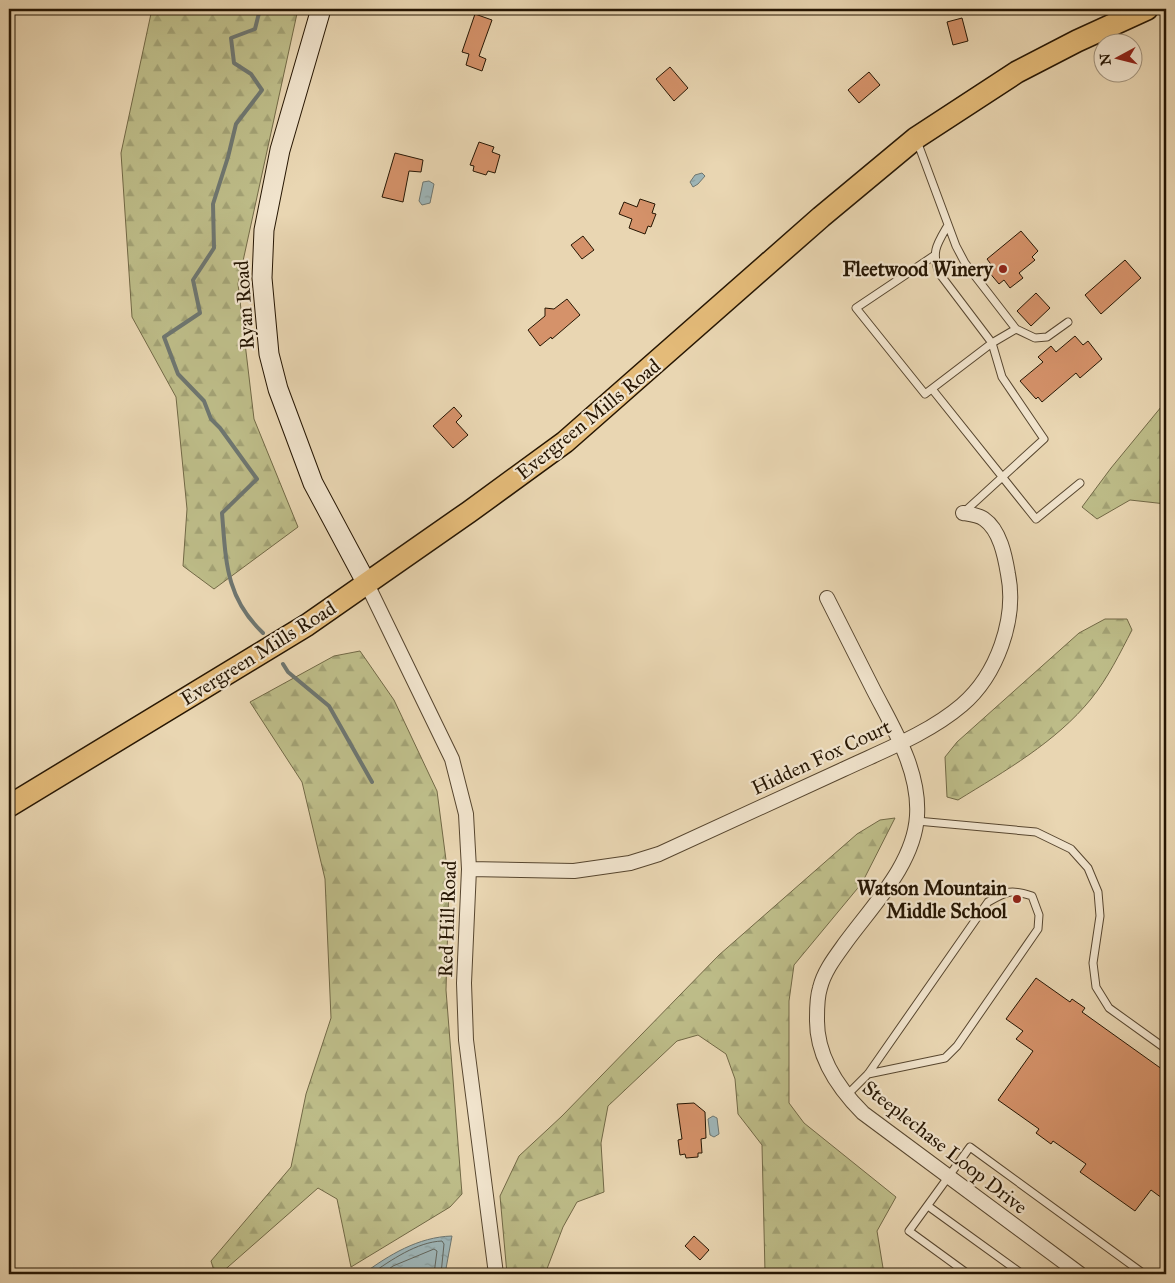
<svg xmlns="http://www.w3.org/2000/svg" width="1175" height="1283" viewBox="0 0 1175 1283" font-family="'IM FELL Great Primer',serif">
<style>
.forest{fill:url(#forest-firs);stroke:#726946}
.water{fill:url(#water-ripples);stroke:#6e7670}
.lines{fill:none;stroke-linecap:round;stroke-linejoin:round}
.shore{stroke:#62665e;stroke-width:1}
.stream{stroke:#6e7670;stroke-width:4}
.building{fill:#d5926a;stroke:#261603}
.lane-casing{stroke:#57462f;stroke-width:9}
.street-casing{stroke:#57462f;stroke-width:16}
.secondary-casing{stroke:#261603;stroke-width:21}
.primary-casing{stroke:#261603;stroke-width:24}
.lane{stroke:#f1e4cd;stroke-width:7}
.street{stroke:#f1e4cd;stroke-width:14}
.secondary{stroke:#f1e4cd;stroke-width:19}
.primary{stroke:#e4bb79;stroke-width:21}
.poi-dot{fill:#8f2418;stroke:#f1e4cd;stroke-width:2}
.labels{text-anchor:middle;stroke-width:4.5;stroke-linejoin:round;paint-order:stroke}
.poi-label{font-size:20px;font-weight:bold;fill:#261603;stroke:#f1e4cd;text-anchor:end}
.street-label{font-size:20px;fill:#261603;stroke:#f1e4cd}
</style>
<defs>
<pattern id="forest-firs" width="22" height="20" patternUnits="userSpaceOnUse" patternTransform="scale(1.25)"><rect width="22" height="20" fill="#bdbc88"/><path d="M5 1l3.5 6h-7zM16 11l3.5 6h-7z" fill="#a2a174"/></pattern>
<pattern id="water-ripples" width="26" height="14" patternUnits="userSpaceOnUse" patternTransform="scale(1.25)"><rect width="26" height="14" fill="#9eb6b9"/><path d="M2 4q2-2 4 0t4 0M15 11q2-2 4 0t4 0" fill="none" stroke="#889c9d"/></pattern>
</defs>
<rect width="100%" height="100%" fill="#e9d6b2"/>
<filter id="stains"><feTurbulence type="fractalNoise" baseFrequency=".004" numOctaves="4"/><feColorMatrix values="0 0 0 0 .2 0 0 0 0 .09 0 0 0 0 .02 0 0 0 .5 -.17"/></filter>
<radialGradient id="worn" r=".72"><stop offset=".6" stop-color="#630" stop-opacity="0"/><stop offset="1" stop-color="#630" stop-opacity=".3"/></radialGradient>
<!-- forest -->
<path class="forest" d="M152,9h146l-60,275 16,135 44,108 -84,62 -31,-23 4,-57 -11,-112 -44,-80 -11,-164z
M1166,401v103l-36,-4 -33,19 -15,-12 29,-39z
M1105,619h22l5,11c-12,23 -24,48 -41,69 -35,43 -86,72 -133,101l-11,-3 -2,-40 12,-15 122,-109z
M360,651l34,49 43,91 12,92 -3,107 16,204 -12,13 -99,60 -14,-68 -19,-11 -98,86h-5l-4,-13 80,-94 15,-73 25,-76 -6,-139 -23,-97 -52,-80 84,-46z
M895,818l-33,65 -68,82 -5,36v102l15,20 92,74 -19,34 7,43h-122l3,-2 -3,-127 -24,-31 -3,-35 -9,-25 -28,-19 -21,6 -69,65 -7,37 3,49 -27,10 -14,25 -18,47h-38l-7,-78 19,-40 43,-40 157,-161 138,-121 23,-14z"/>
<!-- water -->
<path class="water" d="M702,173l3,3 -7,8 -5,3 -3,-5 5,-7z
M429,181l5,3 -4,19 -8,2 -3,-4 4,-19z
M713,1116l4,2 2,16 -5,3 -4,-2 -2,-16z
M452,1236l-7,38h-82c26,-19 55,-37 89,-38z"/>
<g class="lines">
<!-- shore -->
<path class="shore" d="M371,1274c20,-14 46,-32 71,-33l2,3 -3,30
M382,1274l11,-8 41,-17 3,2 -3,23"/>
<!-- stream -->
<path class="stream" d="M260,9l-5,20 -24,9 3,25 17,11 11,16 -26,34 -8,33 -15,47 1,44 -21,32 7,33 -36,24 14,37 26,27 7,18 9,9 37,51 -35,34c4,47 3,84 41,120
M283,664l5,8 41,34 43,76"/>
</g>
<!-- building -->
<path class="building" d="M475,14l17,6 -13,36 7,3 -4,12 -16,-6 3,-11 -7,-2z
M962,18l6,23 -15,4 -6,-23z
M670,67l18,21 -14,13 -18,-22z
M869,72l11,13 -21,18 -11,-13z
M479,142l15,5 -2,5 8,3 -5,18 -7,-2 -2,4 -13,-4 1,-5 -4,-1z
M395,153l28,7 -2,12 -12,-1 -6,31 -21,-5z
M640,199l15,5 -3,9 4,1 -5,13 -3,-1 -3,8 -16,-6 3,-9 -13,-5 5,-12 13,5z
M1021,231l17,20 -6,6 3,3 -16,13 4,5 -13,10 -6,-8 -5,4 -11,-13 5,-4 -6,-8z
M583,236l11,14 -12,9 -11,-14z
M1125,260l16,18 -40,36 -16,-19z
M1036,293l14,15 -19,18 -14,-15z
M567,299l13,16 -28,24 -1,-2 -11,9 -12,-16 17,-14v-8l9,1z
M1075,336l8,9 5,-4 14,18 -22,19 -4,-5 -34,29 -4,-5 -2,2 -16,-18 23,-19 -5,-5 13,-11 5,6z
M454,407l8,9 -6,6 12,13 -15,13 -20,-22z
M1036,978l34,24 2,-3 13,9 -3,4 84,60v129l-15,-11 -16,21 -55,-39 6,-8 -33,-23 -2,3 -15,-11 3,-4 -41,-29 35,-49 -17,-12 7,-8 -17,-12z
M694,1103l11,9 1,26 -5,1 1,14h-4v4l-12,1 -1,-4 -5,1 -2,-15 4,-1 -5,-35z
M694,1236l15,14 -9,10 -15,-14z"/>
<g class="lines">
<!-- lane casing -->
<g class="lane-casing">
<path id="lane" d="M917,141l39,105 9,17 51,66 19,9 12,-1 21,-15
M948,225c-11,19 -17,26 -9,48l53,70 24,-14
M935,255l-79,53 69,86 67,-51 10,34 42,62 -81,74
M932,389l104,130 44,-36
M917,821l119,11 35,17 17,19 10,24 2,24 -7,47 3,24 13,21 57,41
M846,1096l22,-22 120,-172c19,-11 23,-13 44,-6l7,19 -1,14 -81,117 -12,12 -77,16
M928,1206l94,68
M968,1274l-59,-43 61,-84 174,127"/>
</g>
<!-- street casing -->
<g class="street-casing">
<path id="street" d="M367,584l85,175 14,55 3,55 -5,114 2,57 30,234
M827,598c15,30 31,61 46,91 20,39 47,81 44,127 -3,48 -44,89 -71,126 -10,14 -22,29 -26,46 -3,9 -3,20 -3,30 -1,38 20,69 46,95l217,161
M469,869l105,2 56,-8 29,-9c61,-28 122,-56 183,-84 40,-19 86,-36 120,-65 35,-30 55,-86 46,-131 -3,-18 -8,-44 -24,-55 -5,-4 -15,-5 -21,-6"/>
</g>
<!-- secondary casing -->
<g class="secondary-casing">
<path id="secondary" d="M321,9l-41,141 -16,80 -2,48 7,76 9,35 35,94 54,101"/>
</g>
<!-- primary casing -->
<g class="primary-casing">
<path id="primary" d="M9,806l298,-181 162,-113 96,-70 256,-225 95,-79 101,-66 60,-31 70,-32"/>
</g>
<!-- lane -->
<use href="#lane" class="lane"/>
<!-- street -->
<use href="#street" class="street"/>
<!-- secondary -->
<use href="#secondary" class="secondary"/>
<!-- primary -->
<use href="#primary" class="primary"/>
</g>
<!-- markers -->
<g class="poi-dot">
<circle cx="1003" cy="269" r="5"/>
<circle cx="1017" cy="899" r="5"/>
</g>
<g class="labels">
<!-- poi labels -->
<g class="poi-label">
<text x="993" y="276">Fleetwood Winery</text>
<text x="1007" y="895">Watson Mountain<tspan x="1007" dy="23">Middle School</tspan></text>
</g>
<!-- street labels -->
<g class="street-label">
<text transform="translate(244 305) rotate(-94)" y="7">Ryan Road</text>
<text transform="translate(588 419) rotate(-39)" y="7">Evergreen Mills Road</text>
<text transform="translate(258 653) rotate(-32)" y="7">Evergreen Mills Road</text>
<text transform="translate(821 757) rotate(-25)" y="7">Hidden Fox Court</text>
<text transform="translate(447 919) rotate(-88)" y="7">Red Hill Road</text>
<text transform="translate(945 1147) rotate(38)" y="7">Steeplechase Loop Drive</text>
</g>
</g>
<!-- margin -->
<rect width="1175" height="1283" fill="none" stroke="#e9d6b2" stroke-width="30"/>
<rect x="10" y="10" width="1155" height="1263" fill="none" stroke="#261603" stroke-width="2.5"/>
<rect x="15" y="15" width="1145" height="1253" fill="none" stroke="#261603"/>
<!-- north arrow -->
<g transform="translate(1118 58) rotate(263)"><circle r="24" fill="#f1e4cd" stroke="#a0927c"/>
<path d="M0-4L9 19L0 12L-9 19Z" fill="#8f2418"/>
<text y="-8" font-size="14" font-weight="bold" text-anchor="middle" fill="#261603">N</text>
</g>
<rect width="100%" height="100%" filter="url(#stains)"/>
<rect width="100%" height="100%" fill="url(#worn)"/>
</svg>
